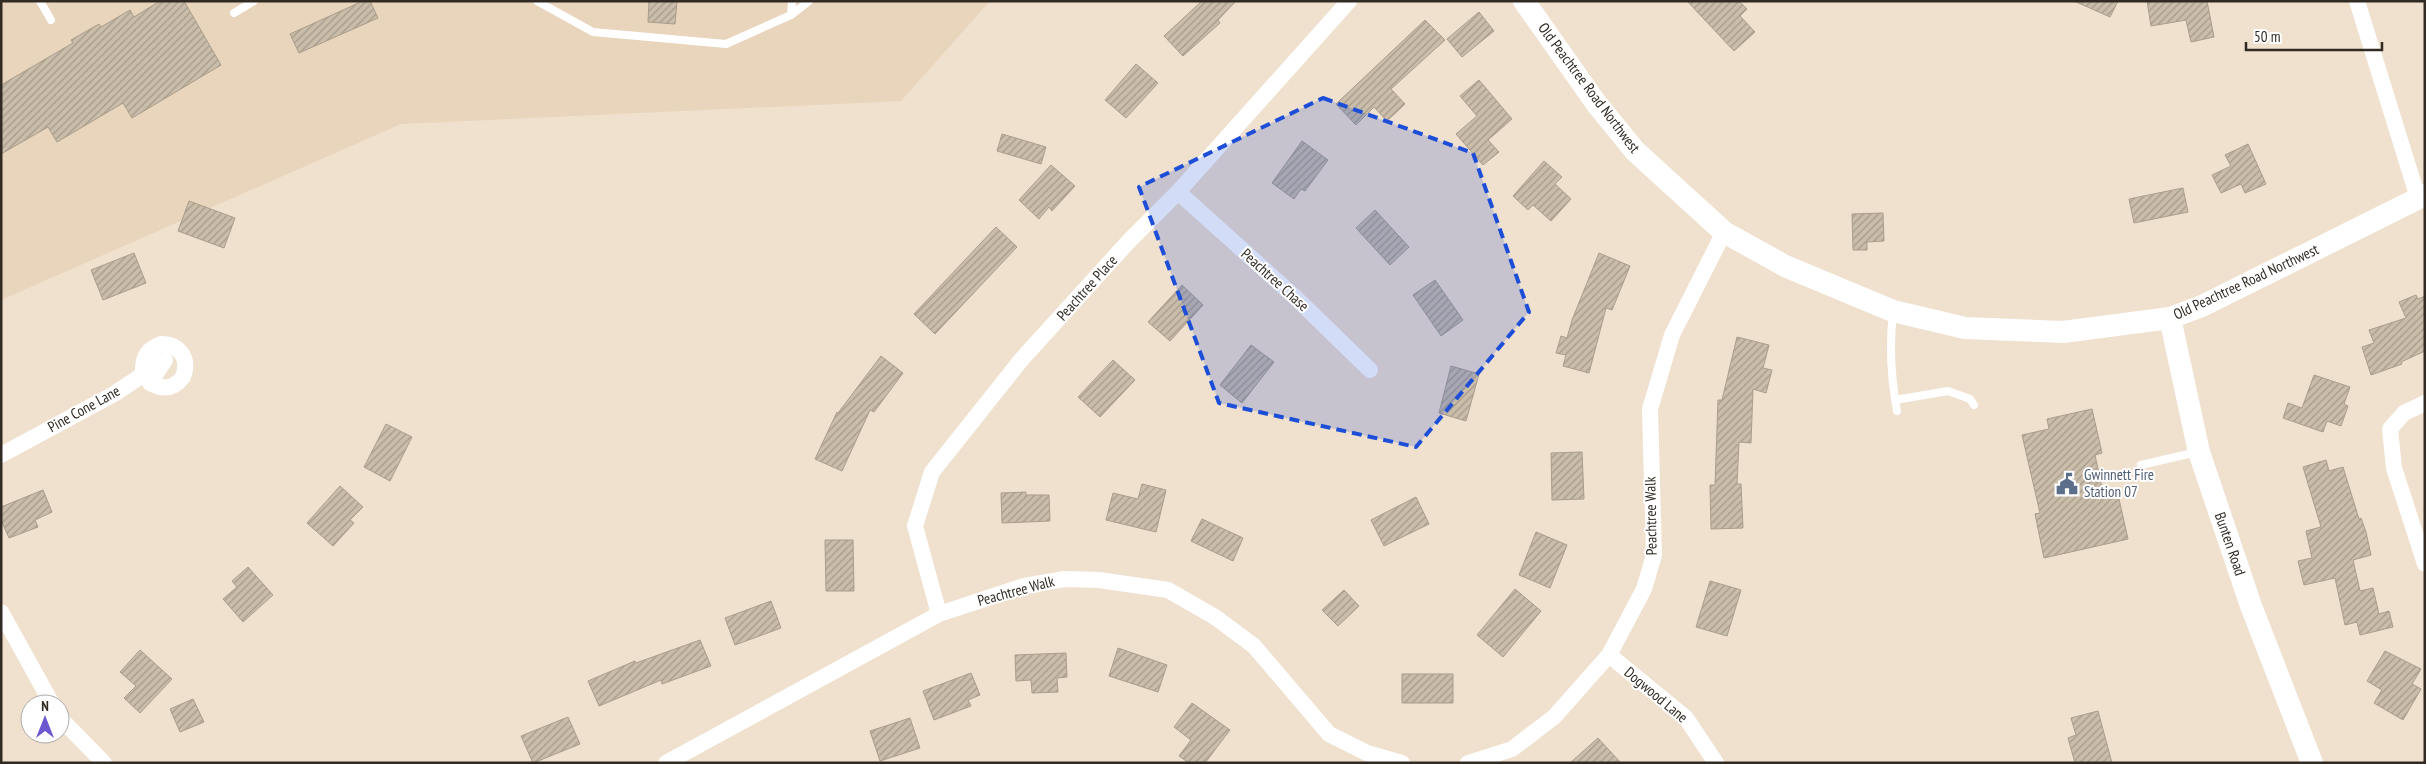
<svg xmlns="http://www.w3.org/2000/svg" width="2426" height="764" viewBox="0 0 2426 764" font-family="'PT Sans Narrow',sans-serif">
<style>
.built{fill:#e9d4bc}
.building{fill:url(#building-hatch);stroke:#a99d8b}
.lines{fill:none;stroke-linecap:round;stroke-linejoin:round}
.lane{stroke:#fff;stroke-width:8}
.street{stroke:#fff;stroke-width:16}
.secondary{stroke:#fff;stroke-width:22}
.marked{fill:#1d4ed8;fill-opacity:0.2;stroke:#1d4ed8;stroke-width:4;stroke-dasharray:10 6;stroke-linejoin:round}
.labels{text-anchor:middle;stroke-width:4;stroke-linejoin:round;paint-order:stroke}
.street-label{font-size:15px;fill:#312b24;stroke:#fff}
.service-label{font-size:15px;fill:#4e5e75;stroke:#fff;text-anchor:start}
</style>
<defs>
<pattern id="building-hatch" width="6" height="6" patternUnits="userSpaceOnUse" patternTransform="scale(1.25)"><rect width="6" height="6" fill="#cabdaa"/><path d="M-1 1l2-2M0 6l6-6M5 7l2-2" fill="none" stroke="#a59a8a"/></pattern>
</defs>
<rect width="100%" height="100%" fill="#f0e0ce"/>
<!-- built -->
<path class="built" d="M1,1h989l-89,100 -500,23 -400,176z"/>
<!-- building -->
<path class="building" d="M160,1h24l37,64 -89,53 -9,-15 -66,39 -9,-15 -47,27v-69l72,-42 -2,-3 28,-16 2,3 29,-17 4,7z
M363,1h7l8,17 -79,35 -9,-19z
M649,1h28l-2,23 -27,-2z
M1202,1h34l-18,19 2,3 -37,33 -19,-20z
M1687,1h52l8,8 -7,7 15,16 -21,19z
M2074,1h44l-8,16z
M2147,1h60l7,36 -23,5 -5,-22 -35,6z
M1479,12l15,19 -32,26 -15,-18z
M1425,20l20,20 -54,49 14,15 -18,17 -13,-14 -18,18 -20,-21z
M1136,64l22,19 -32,35 -21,-18z
M1479,80l33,39 -24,21 11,12 -16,13 -27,-31 21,-18 -17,-20z
M1002,134l44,13 -5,17 -44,-13z
M1302,141l26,19 -23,31 -4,-2 -7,10 -22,-16z
M2248,144l18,40 -21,9 -4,-9 -20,9 -9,-18 19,-9 -6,-11z
M1544,161l18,16 -7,7 16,15 -20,22 -18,-16 -5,5 -15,-14z
M1051,165l24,21 -23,25 -3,-4 -10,12 -20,-19z
M2183,188l5,24 -54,11 -5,-24z
M189,201l46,17 -11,30 -46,-17z
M1375,210l34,37 -19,18 -34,-37z
M1883,213l1,28 -17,1v8h-14l-1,-36z
M996,227l21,20 -82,87 -21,-20z
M134,253l12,30 -43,17 -12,-30z
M1599,253l31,13 -18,44 -6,-2 -17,65 -26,-7 3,-11 -10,-2 5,-17 6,2 5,-18z
M1435,280l28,40 -22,16 -28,-41z
M1182,285l21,20 -33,36 -22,-19z
M2416,295l2,4 7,-3v55l-24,11 1,2 -31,11 -9,-28 12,-4 -5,-13 37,-12 -7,-16z
M1737,337l32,8 -6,23 9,2 -6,23 -13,-4 -2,54 -12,-1 -2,42h4l2,44 -32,1 -1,-44h5l3,-85h4z
M1251,345l23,17 -32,41 -22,-18z
M881,356l22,17 -29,39 -4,-2 -28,61 -27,-12 22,-47 1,1z
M1113,360l22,20 -35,37 -22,-20z
M1451,366l28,8 -13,47 -27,-8z
M2314,375l36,12 -6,17 4,2 -7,20 -14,-5 -4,11 -40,-14 5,-15 14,5z
M2092,409l10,44 -7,2 8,38 14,-3 11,49 -84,19 -9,-44 5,-1 -18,-78 27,-6 -2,-10z
M386,424l26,13 -22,44 -26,-14z
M1582,452l2,47 -32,1 -1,-47z
M2326,460l3,11 14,-4 16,52 2,-1 5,14 5,23 -18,5 7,31 13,-3 6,26 10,-3 4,16 -33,8 -3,-13 -12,3 -10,-47 -31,7 -6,-24 14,-3 -6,-27 15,-4 -18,-60z
M1142,484l24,6 -10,42 -50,-12 7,-27 25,6z
M340,486l23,21 -13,13 4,3 -21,23 -26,-23z
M43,490l9,22 -17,8 3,7 -29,11 -8,-18v-13z
M1026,492v3h23l1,26 -48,2 -1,-30z
M1416,497l13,27 -45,22 -13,-26z
M1202,519l41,19 -10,23 -42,-20z
M1536,532l31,13 -17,43 -31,-13z
M825,540h28l1,51h-28z
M248,567l25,28 -30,27 -20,-23 14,-12 -5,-6z
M1710,581l31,9 -14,46 -31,-9z
M1515,589l26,22 -38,46 -26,-22z
M1344,590l15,16 -21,20 -16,-16z
M771,601l10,27 -46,17 -10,-27z
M700,640l11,26 -49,18 -1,-4 -62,26 -11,-25 47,-20 1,2z
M1118,648l49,17 -9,27 -49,-16z
M140,650l32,29 -32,34 -16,-15 12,-12 -16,-14z
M2385,651l36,18 -9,15 9,5 -18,31 -29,-17 8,-13 -15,-9z
M1066,653l1,24 -10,1 1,14 -26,1 -1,-13 -15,1 -1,-26z
M971,673l9,22 -12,5 3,6 -37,14 -11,-29z
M1402,674h51v29h-51z
M193,699l11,23 -24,10 -10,-23z
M1192,703l38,27 -25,33h-16l-10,-7 12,-16 -17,-13z
M2098,711l14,52h-37l-7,-25 8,-3 -5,-17z
M568,717l12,27 -47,19 -12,-27z
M910,718l10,30 -40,13 -10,-30z
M1598,738l23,25h-51z"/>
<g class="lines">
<!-- lane -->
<path class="lane" d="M40,1l11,19
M537,1l56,31 133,12 65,-29 18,-14
M234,13l20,-12
M791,15l1,-14
M1893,313c-4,34 -2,65 4,98
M1895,400l53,-9 22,8 4,6
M2141,465l56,-13"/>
<!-- street -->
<path class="street" d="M2357,1l61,197
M1178,192l118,106 74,72
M161,344c19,0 29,15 22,33 -9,12 -20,13 -33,6l15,-23 -22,10c0,-14 5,-21 18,-26z
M2425,403l-21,10 -14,16 4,39 31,96
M1,455l113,-61 51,-34
M1,612l51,92
M939,614l-24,-88 17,-54 89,-112 108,-119 49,-49 171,-191
M1609,655l77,63 30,45
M60,718l44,45
M666,763l273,-149 85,-28 41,-7 34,1 69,10 47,27 39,29 75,88 38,19 35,10
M1468,763l44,-14 42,-32 55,-62 35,-66 10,-34 -4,-146 22,-74 52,-103"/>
<!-- secondary -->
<path class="secondary" d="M1524,1l72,102 39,48 89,81 61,34 108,45 72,17 98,4 107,-14 32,-12 223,-111
M2170,318l29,134 52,154 61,157"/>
</g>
<!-- marked area -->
<path class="marked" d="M1323,98l150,55 56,159 -113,135 -197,-44 -80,-216z"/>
<!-- icons -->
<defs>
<g id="civic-bare" transform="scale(1.725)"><path d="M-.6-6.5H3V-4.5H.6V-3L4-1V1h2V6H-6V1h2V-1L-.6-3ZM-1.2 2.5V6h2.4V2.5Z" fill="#5c6f8a" stroke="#fff" stroke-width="2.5" paint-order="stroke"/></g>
</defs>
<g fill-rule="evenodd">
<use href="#civic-bare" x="2067" y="484"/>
</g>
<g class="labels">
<!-- street labels -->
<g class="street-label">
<text transform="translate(1589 88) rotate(53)" y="5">Old Peachtree Road Northwest</text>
<text transform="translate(1275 280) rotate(42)" y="5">Peachtree Chase</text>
<text transform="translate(2246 282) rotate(-25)" y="5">Old Peachtree Road Northwest</text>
<text transform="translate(1087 288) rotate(-48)" y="5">Peachtree Place</text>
<text transform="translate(84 409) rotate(-29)" y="5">Pine Cone Lane</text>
<text transform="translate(1651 516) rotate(-91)" y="5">Peachtree Walk</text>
<text transform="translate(2230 544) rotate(71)" y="5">Bunten Road</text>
<text transform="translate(1016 591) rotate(-15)" y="5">Peachtree Walk</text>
<text transform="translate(1656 695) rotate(40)" y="5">Dogwood Lane</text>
</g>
<!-- service labels -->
<g class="service-label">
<text x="2084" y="480">Gwinnett Fire<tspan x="2084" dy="17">Station 07</tspan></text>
</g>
</g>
<!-- border -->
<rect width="2426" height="764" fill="none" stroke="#312b24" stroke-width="5"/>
<!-- north arrow -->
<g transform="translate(45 719)"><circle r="24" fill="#ffffff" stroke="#adaaa7"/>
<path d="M0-4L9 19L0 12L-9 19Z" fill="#6c57d1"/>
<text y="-8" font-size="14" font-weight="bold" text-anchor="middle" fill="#312b24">N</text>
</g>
<!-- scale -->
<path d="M2246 42v8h136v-8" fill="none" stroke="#312b24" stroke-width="2.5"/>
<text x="2254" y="42" font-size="15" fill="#312b24" stroke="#ffffff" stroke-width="4" paint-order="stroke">50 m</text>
</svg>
